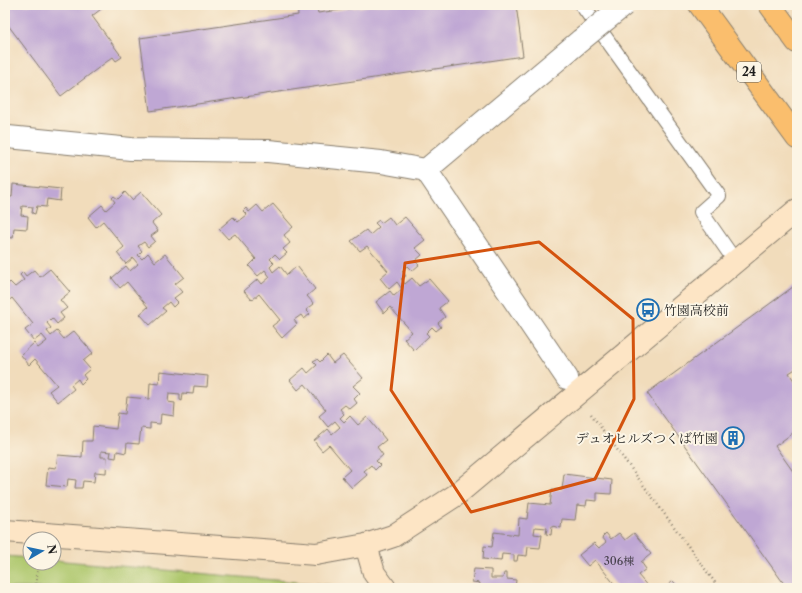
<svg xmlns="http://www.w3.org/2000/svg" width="802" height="593" viewBox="0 0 802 593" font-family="'Libre Caslon Text','Noto Serif JP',serif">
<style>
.green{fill:#adc76c;stroke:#647244}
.building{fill:#bfa7d4}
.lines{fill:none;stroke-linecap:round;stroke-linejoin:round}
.lane-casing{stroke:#867c6c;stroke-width:16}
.street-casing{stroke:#867c6c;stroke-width:24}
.secondary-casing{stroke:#867c6c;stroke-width:24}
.primary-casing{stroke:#867c6c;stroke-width:24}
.path{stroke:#867c6c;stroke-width:2.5;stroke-dasharray:1 3;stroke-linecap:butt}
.lane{stroke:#fff;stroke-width:14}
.street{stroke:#fff;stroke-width:22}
.secondary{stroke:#fde5c5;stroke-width:22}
.primary{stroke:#fabe6d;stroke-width:22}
.street-bridge-casing{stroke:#867c6c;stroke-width:24;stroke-linecap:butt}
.street-bridge{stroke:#fff;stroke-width:22}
.marked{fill:none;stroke:#d4530e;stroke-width:3;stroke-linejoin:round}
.labels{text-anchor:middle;stroke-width:4;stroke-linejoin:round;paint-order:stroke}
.number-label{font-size:11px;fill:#453f4a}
.shield{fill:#fcf5e5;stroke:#5f5d58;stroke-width:1}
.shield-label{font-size:12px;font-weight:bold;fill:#1c1c1c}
.poi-label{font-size:13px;fill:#1c1c1c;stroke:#fcf5e5;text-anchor:start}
</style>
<rect width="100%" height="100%" fill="#fcf5e5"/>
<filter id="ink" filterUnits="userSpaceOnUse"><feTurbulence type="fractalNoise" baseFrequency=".025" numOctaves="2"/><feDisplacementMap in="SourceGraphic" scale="8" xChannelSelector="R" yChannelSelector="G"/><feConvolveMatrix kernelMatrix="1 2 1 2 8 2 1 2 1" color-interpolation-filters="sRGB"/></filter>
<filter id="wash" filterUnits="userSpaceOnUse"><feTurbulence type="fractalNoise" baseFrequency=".012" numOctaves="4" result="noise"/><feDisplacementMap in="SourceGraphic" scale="16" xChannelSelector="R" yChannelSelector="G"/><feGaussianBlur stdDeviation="0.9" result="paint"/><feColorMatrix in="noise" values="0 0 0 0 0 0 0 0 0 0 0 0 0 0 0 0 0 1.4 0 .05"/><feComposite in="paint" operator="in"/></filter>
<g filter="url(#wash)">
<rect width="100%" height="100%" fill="#f1dcbb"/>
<!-- green -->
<path class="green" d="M5,556l25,2v5h24v-3l275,25 13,3h-337z"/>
<g id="blocks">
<!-- building -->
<path class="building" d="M5,5h99l1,1 -13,10 30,41 -6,4 -3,-4 -52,39 -56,-75z
M297,5h19l2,8 57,-8h141l7,51 -373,55 -10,-73 158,-23z
M13,184l48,5 -1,12 -13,-2 -1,8 -9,-1 -2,8 -3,-1 1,-6 -11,-1 -1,9 7,1 -1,13 -13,-1 -1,10 -8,-1v-41l7,1z
M125,192l7,8 9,-8 20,23 -9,8 6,8 -7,5 4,5 -7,6 -4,-5 -6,4 4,5 -4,4 4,4 6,-6 7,9 10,-8 19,23 -9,7 7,8 -8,6 4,4 -5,5 -4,-5 -7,6 4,3 -16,14 -10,-11 8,-7 -21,-25 -7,6 -8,-10 14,-12 4,5 8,-7 -5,-6 -7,6 -9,-11 7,-6 -21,-26 -7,6 -8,-10 14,-12 4,5 9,-8 -3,-4 2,-2 4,3z
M273,204l20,23 -9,8 6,8 -7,6 4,4 -7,6 -5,-5 -5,5 4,4 -4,4 3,5 7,-6 7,9 10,-9 18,23 -8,7 7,8 -8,6 4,4 -6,5 -3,-4 -7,5 3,4 -15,14 -10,-12 8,-6 -21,-26 -7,6 -8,-9 14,-12 4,5 8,-7 -5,-7 -7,6 -9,-10 7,-7 -21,-25 -7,5 -9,-10 14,-12 5,5 9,-7 -4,-4 3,-3 3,4 8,-7 6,7z
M389,217l6,8 10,-8 20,23 -10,8 7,7 -7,6 4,4 -7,6 -5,-5 -5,5 4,5 -5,3 4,5 7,-6 7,8 10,-7 19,22 -9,7 6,9 -7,6 3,4 -5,4 -4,-4 -6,6 3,3 -15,14 -10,-11 8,-7 -22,-25 -6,6 -8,-11 14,-11 4,5 8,-7 -5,-7 -8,7 -9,-11 8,-7 -21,-25 -7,5 -9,-10 15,-11 4,5 9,-8 -4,-4 4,-3 2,3z
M50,269l20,23 -10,8 7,8 -7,5 4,5 -7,6 -5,-6 -5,5 4,5 -4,3 4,5 6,-5 7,8 10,-8 19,22 -10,8 7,8 -7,6 3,4 -5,5 -3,-5 -7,6 3,4 -16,13 -9,-11 8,-6 -22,-26 -6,6 -8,-10 13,-12 4,5 9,-7 -5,-6 -8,6 -9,-11 8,-6 -21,-26 -7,6v-17l5,-5 5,5 9,-7 -4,-5 3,-3 3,4 8,-6 6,7z
M797,284v84l-8,5 8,12v45l-22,16 22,31v111h-10l-140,-195z
M327,355l6,8 10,-8 20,23 -10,8 7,7 -6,6 3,4 -7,6 -5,-4 -5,4 4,5 -4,4 4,4 6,-6 8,9 9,-8 19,23 -9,7 6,8 -7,6 4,4 -5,5 -4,-5 -7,6 3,4 -15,13 -10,-11 8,-7 -21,-25 -7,6 -8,-10 14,-12 4,5 8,-7 -5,-6 -7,6 -9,-11 7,-6 -21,-26 -7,6 -8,-10 14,-12 4,5 9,-8 -4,-4 4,-2 3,3z
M160,371l48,5 -1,11 -13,-1 -1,8 -10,-1 -1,8 -2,-1v-6l-11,-1 -1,9 7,1 -1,13 -13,-2 -1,10 -10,-1v6l-9,-1 -2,16 -12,-1 -1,10 -9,-2 -1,7 -6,-1 1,-5 -10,-1v6h6l-1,16 -11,-1 -1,10 -11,-1 -1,7h-7l1,-8 -8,-1 -1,8 -21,-2 2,-18 8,1 2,-13 24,2 1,-16h9l1,-15 23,3 2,-16 7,1 2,-17 22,2 1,-16 9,1z
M564,474l48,6 -1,14 -14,-1v8l-10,-1 -1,6 -9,-1 -2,15 -13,-1 -1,9 -9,-2 -1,9 -5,-1 1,-6 -12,-1 -1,7 8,1 -2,13 -12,-1 -1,9 -9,-1 -1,6h-3v-6l-12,-1 -1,7 -18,-2 1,-13 8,1 2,-15 24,3 1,-17 8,1 2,-16 21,2 2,-16 10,1z
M606,533l5,6 8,-6 6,7 9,-7 17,21 -10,8 5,7 -8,6 11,13h-35l2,-2 -21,-26 -7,6 -9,-11 15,-12 5,5 7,-6 -4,-5z
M474,569l17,1v8h12l1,-5h3v6l9,1 -1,8h-36l1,-5 -8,-1z
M673,581l6,7h-14z"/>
</g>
</g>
<g filter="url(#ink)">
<use href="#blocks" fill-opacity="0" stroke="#867c6c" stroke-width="1"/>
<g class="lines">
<!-- lane casing -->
<g class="lane-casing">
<path id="lane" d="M582,5l137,191 -18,16 34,49"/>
</g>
<!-- street casing -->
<g class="street-casing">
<path id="street" d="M8,137l123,12 137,2 113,11 45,8 155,-130
M426,170l141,208"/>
</g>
<!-- secondary casing -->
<g class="secondary-casing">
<path id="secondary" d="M5,531l311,23 50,-9 27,-9 63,-41 341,-285
M366,545l8,28 11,15"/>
</g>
<!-- primary casing -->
<g class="primary-casing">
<path id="primary" d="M700,5l97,133
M770,5l27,37"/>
</g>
<!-- path -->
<path class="path" d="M591,414l128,174
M36,588l2,-25"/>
<!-- lane -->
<use href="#lane" class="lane"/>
<!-- street -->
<use href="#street" class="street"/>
<!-- secondary -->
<use href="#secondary" class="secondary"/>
<!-- primary -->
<use href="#primary" class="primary"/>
<!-- street-bridge casing -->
<g class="street-bridge-casing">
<path id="street-bridge" d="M581,40l43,-35"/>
</g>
<!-- street-bridge -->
<use href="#street-bridge" class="street-bridge"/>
</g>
</g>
<!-- marked area -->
<path class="marked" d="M539,242l94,77 1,80 -39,80 -124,33 -80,-122 14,-127z"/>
<!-- icons -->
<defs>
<g id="bus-ring" transform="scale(1.15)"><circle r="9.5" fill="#fcf5e5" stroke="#1f6fb2" stroke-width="1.5"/><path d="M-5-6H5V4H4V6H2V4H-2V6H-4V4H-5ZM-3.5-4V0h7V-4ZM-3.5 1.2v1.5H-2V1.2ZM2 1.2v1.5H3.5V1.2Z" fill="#1f6fb2"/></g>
<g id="building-ring" transform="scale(1.15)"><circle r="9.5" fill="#fcf5e5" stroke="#1f6fb2" stroke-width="1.5"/><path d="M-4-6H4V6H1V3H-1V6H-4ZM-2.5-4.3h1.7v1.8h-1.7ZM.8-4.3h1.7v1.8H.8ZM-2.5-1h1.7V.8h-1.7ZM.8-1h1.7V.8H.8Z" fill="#1f6fb2"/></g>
</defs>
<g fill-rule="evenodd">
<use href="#bus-ring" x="648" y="310"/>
<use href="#building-ring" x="733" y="438"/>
</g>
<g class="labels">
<!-- number labels -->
<g class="number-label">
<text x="619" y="565">306棟</text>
</g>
<!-- shield labels -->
<rect class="shield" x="737" y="62" width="24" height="20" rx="3"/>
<g class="shield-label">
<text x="749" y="76">24</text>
</g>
<!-- poi labels -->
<g class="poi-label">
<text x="664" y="315">竹園高校前</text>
<text x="718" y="443" text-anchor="end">デュオヒルズつくば竹園</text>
</g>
</g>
<!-- margin -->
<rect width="802" height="593" fill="none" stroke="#fcf5e5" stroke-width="20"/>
<!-- north arrow -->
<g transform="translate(42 551) rotate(81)"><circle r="19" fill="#fcf5e5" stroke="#a29e95"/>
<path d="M0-3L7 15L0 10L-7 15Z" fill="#1f6fb2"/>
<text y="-6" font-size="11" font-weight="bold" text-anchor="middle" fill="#1c1c1c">N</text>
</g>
</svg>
